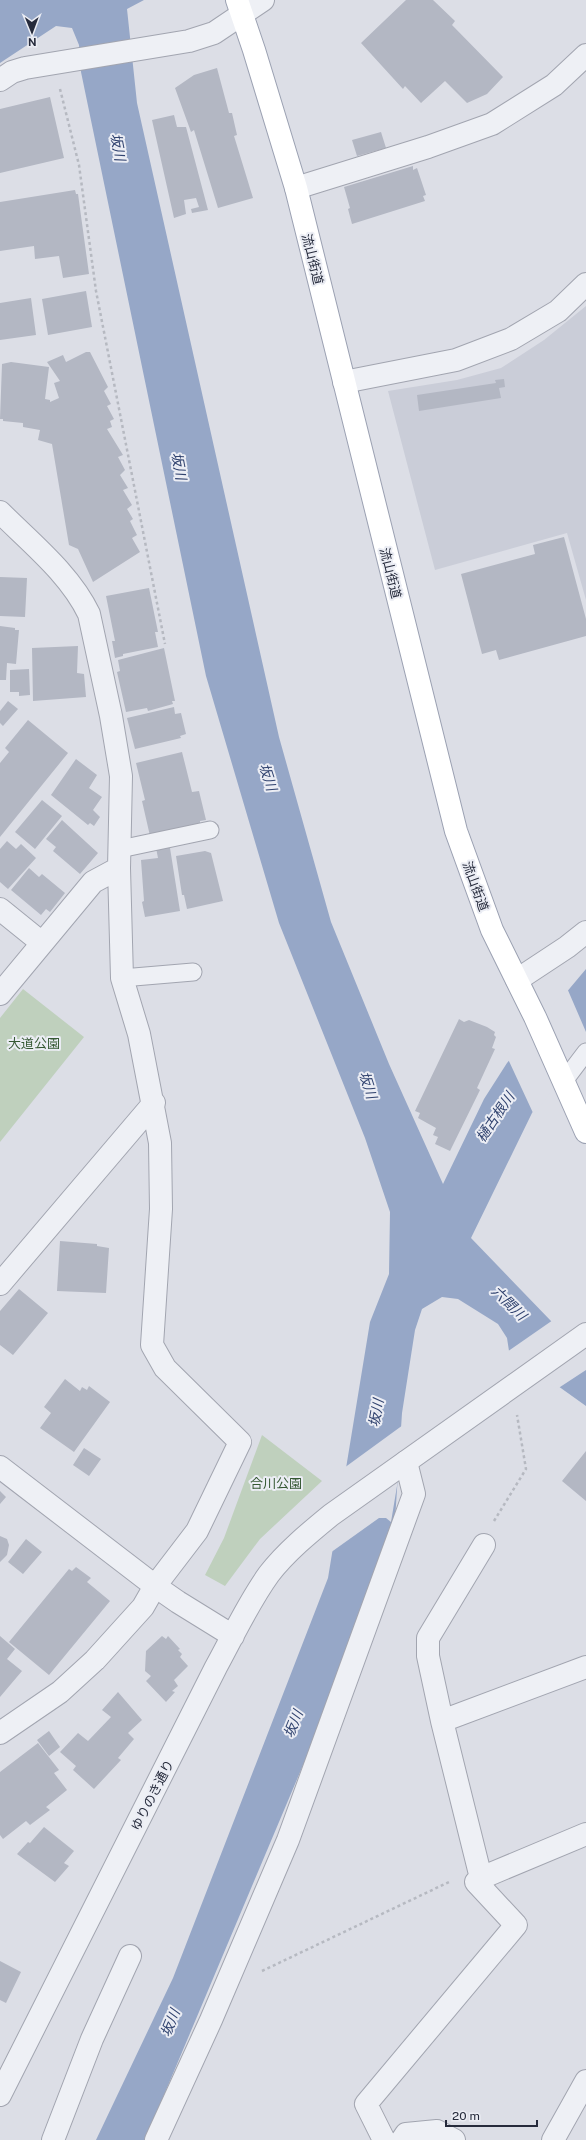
<svg xmlns="http://www.w3.org/2000/svg" width="586" height="2140" viewBox="0 0 586 2140" font-family="'Public Sans','Noto Sans JP',sans-serif">
<style>
.built{fill:#cacdd8}
.green{fill:#bfd0bd}
.water{fill:#96a7c7}
.pier{fill:#dcdee6}
.building{fill:#b3b7c3}
.lines{fill:none;stroke-linecap:round;stroke-linejoin:round}
.service-casing{stroke:#a2a5b0;stroke-width:19}
.pedestrian-casing{stroke:#a2a5b0;stroke-width:24}
.minor-casing{stroke:#a2a5b0;stroke-width:24}
.tertiary-casing{stroke:#a2a5b0;stroke-width:24}
.primary-casing{stroke:#9ba1b2;stroke-width:24}
.path{stroke:#b6b9c1;stroke-width:2.5;stroke-dasharray:3 3;stroke-linecap:butt}
.service{stroke:#eef0f5;stroke-width:17}
.pedestrian{stroke:#eef0f5;stroke-width:22}
.minor{stroke:#eef0f5;stroke-width:22}
.tertiary{stroke:#eef0f5;stroke-width:22}
.primary{stroke:#fff;stroke-width:22}
.labels{text-anchor:middle;stroke-width:4;stroke-linejoin:round;paint-order:stroke}
.street-label{font-size:13px;fill:#262b3c;stroke:#ebedf4}
.park-label{font-size:13px;fill:#355833;stroke:#ebedf4}
.water-label{font-size:14px;font-style:italic;fill:#31436f;stroke:#ebedf4}
</style>
<rect width="100%" height="100%" fill="#dcdee6"/>
<!-- built -->
<path class="built" d="M586,306v294l-19,-67 -132,37 -47,-179 69,-11 44,-12 43,-28z"/>
<!-- green -->
<path class="green" d="M23,989l61,48 -84,105v-124z
M262,1435l60,46 -62,58 -35,47 -20,-11 19,-37z"/>
<!-- water -->
<path class="water" d="M0,0h144l-17,9 10,94 142,634 52,185 58,142 54,120 41,-85 23,-36 79,-94v71l-54,73 -61,125 80,83 35,28v57l-77,-55 -2,-13 -9,-14 -40,-25 -16,-2 -20,12 -7,21 -13,83 -7,107 -81,219 -169,401h-49l77,-162 155,-400 42,-256 19,-48 1,-62 -25,-74 -86,-215 -73,-247 -125,-604 -2,-27 -7,-17 -16,-2 -56,37z"/>
<!-- pier -->
<path class="pier" d="M567,988l19,44v11l-52,72 -26,-56z
M553,1320l33,27v23l-29,19 -50,-37z
M403,1425l-2,37 -10,60 -5,-4h-7l-49,35 14,-85z"/>
<!-- building -->
<path class="building" d="M406,0h27l22,21 -3,4 51,52 -16,17 -20,9 -22,-22 -24,22 -16,-17 -2,3 -42,-46z
M217,68l12,45h3l5,22 -3,1 19,62 -35,10 -24,-78 -3,2 -16,-44 19,-13z
M50,97l14,61 -64,15v-64z
M174,115l3,12h9l22,83 -16,3 -1,-4 8,-2 -3,-9 -12,2 2,14 -12,4 -22,-98z
M381,132l5,16 -29,8 -5,-16z
M413,166v4l4,-2 9,27 -3,1 2,5 -73,23 -4,-15 2,-1 -6,-21z
M75,190l1,4h2l11,80 -26,4 -4,-22 -24,3 -1,-13 -34,5v-49z
M86,291l6,36 -44,8 -6,-36z
M31,298l5,37 -36,5v-37z
M86,352h4l18,35 -4,4 7,13 -4,2 7,13 -4,2 2,6 -5,2 16,26 -5,2 7,13 -5,5 8,13 -5,2 9,15 -5,4 6,10 -3,2 7,14 -5,3 8,14 -47,30 -15,-33 -9,-4 -17,-101 -14,-4 2,-10 -17,-3v-4l-20,-2v-2h-3l2,-55 9,-2 38,5 -4,32 5,1v2l9,-4 -5,-15 6,-2 -13,-19 16,-7 3,7z
M504,379l1,8 -6,1 2,10 -82,13 -2,-16 79,-12 -1,-3z
M564,537l22,82v17l-87,24 -3,-10 -14,4 -21,-80 74,-20 -2,-9z
M0,577l27,1 -2,39 -25,-1z
M149,588l9,44h-3l3,15 -35,7v2l-8,2 -3,-17h3l-9,-45z
M0,626l15,2v2h4l-3,34 -9,-1 -1,17h-6z
M78,646l-1,27 7,1 2,23 -53,4 -1,-53z
M164,648l11,53h-3l1,3 -25,7 -1,-3 -21,4 -9,-40 3,-1 -2,-11z
M29,669l1,26 -11,1v-4h-9v-22z
M8,701l10,8 -15,17 -3,-3v-12z
M174,707l1,7 6,-1 5,21 -6,2 1,2 -46,11 -8,-31z
M28,720l40,33 -68,84v-74l9,-11 -4,-4z
M182,752l10,40 7,-1 7,29 -6,1v3l-50,12 -8,-35 3,-1 -9,-37z
M76,759l21,16 -8,13 13,9 -9,13 7,7 -6,9 -4,-3 -2,2 -37,-30z
M42,800l20,16 -27,33 -20,-17z
M62,820l36,33 -18,21 -27,-23 3,-4 -10,-8z
M7,841l9,8 5,-5 15,14 -28,31 -8,-7v-33z
M156,848h14l10,63 -35,6 -3,-15 2,-1 -3,-41 17,-2z
M205,851l6,2 12,48 -36,8 -3,-14h-2l-6,-39z
M29,868l10,9 3,-3 23,19 -15,19 -4,-3 -5,6 -30,-25z
M459,1019l5,3 5,-2 18,7 8,5 -1,3 2,2 -4,11 3,1 -18,39 3,2 -30,61 -15,-7 3,-7 -5,-2 3,-7 -18,-10 2,-5 -5,-2z
M60,1241l37,3v2l12,2 -3,45 -49,-2z
M19,1289l29,24 -35,42 -13,-10v-34z
M65,1379l15,12 2,-4 5,3 2,-4 21,16 -36,50 -34,-24 11,-15 -7,-6z
M84,1448l17,11 -12,17 -16,-11z
M586,1451v50l-24,-20z
M0,1491l6,6 -6,7z
M0,1536l7,3 2,6 -2,10 -7,7z
M26,1539l16,13 -19,22 -15,-12z
M76,1567l15,11 -4,4 23,19 -61,74 -40,-33 60,-73 3,2z
M0,1636l15,13 -8,10 15,12 -22,26z
M162,1636l4,3 2,-3 12,13 -2,1 4,4 -2,3 8,9 -14,14 4,6 -6,5 3,1 -9,10 -20,-21 5,-5 -6,-5 1,-20z
M118,1692l24,28 -14,13 6,6 -16,19 3,2 -27,29 -21,-19 3,-4 -16,-14 18,-19 10,8 23,-24 -9,-7z
M49,1731l11,16 -11,9 -12,-16z
M38,1743l21,27 -5,3 13,17 -21,17 4,3 -20,15 -4,-4 -23,18 -3,-4v-63z
M44,1827l30,24 -10,12 5,3 -14,16 -38,-28 11,-12 2,1z
M0,1961l21,11 -15,31 -6,-3z"/>
<g class="lines">
<!-- service casing -->
<g class="service-casing">
<path id="service" d="M120,849l90,-19
M122,978l71,-6
M564,1081l22,-29"/>
</g>
<!-- pedestrian casing -->
<g class="pedestrian-casing">
<path id="pedestrian" d="M53,2140l39,-101 38,-83"/>
</g>
<!-- minor casing -->
<g class="minor-casing">
<path id="minor" d="M0,80l12,-8 13,-4 164,-27 25,-8 49,-33
M296,188l132,-41 64,-23 62,-39 32,-30
M344,382l112,-22 55,-21 47,-28 28,-27
M0,512c31,31 70,62 89,102l22,102 10,60 -2,92 3,110 17,56 21,109 1,66 -9,136 13,23 75,74 -43,89 -42,55 -12,21 -48,53 -35,32 -60,41
M0,909l42,34
M517,980l50,-33 19,-15
M0,994l93,-112 26,-14
M0,1284l154,-181
M0,1467l155,119
M442,1721l144,-54
M481,1878l-39,-157 -14,-65v-18l56,-93
M156,2140l55,-120 77,-180 126,-346 -8,-32
M384,2140l-18,-36 150,-179 -40,-43 5,-4 105,-44
M402,2140l4,-6 31,-3 17,9
M553,2140l33,-59"/>
</g>
<!-- tertiary casing -->
<g class="tertiary-casing">
<path id="tertiary" d="M155,1586l23,16 55,34
M0,2095l216,-428c17,-31 32,-64 53,-93 17,-22 40,-41 62,-59l255,-181"/>
</g>
<!-- primary casing -->
<g class="primary-casing">
<path id="primary" d="M237,0l17,50 42,138 160,643 36,99 43,87 51,115"/>
</g>
<!-- path -->
<path class="path" d="M60,89l19,76 17,126 69,353
M494,1521l32,-52 -9,-54
M262,1971l187,-89"/>
<!-- service -->
<use href="#service" class="service"/>
<!-- pedestrian -->
<use href="#pedestrian" class="pedestrian"/>
<!-- minor -->
<use href="#minor" class="minor"/>
<!-- tertiary -->
<use href="#tertiary" class="tertiary"/>
<!-- primary -->
<use href="#primary" class="primary"/>
</g>
<g class="labels">
<!-- street labels -->
<g class="street-label">
<text transform="translate(313 259) rotate(76)" y="5">流山街道</text>
<text transform="translate(391 573) rotate(76)" y="5">流山街道</text>
<text transform="translate(476 886) rotate(70)" y="5">流山街道</text>
<text transform="translate(152 1795) rotate(-63)" y="5">ゆりのき通り</text>
</g>
<!-- park labels -->
<g class="park-label">
<text x="34" y="1048">大道公園</text>
<text x="276" y="1488">合川公園</text>
</g>
<!-- water labels -->
<g class="water-label">
<text transform="translate(118 147) rotate(79)" y="5">坂川</text>
<text transform="translate(179 466) rotate(79)" y="5">坂川</text>
<text transform="translate(268 777) rotate(72)" y="5">坂川</text>
<text transform="translate(368 1085) rotate(72)" y="5">坂川</text>
<text transform="translate(495 1117) rotate(-56)" y="5">樋古根川</text>
<text transform="translate(509 1303) rotate(44)" y="5">六間川</text>
<text transform="translate(376 1413) rotate(-80)" y="5">坂川</text>
<text transform="translate(293 1724) rotate(-68)" y="5">坂川</text>
<text transform="translate(170 2023) rotate(-68)" y="5">坂川</text>
</g>
</g>
<!-- north arrow -->
<g transform="translate(32 32) rotate(179)" stroke="#ebedf4" stroke-width="3" paint-order="stroke">
<path d="M0-3L7 15L0 10L-7 15Z" fill="#262b3c"/>
<text y="-6" font-size="11" font-weight="bold" text-anchor="middle" fill="#262b3c">N</text>
</g>
<!-- scale -->
<path d="M446 2120v6h91v-6" fill="none" stroke="#262b3c" stroke-width="2"/>
<text x="452" y="2120" font-size="12" fill="#262b3c" stroke="#ebedf4" stroke-width="3" paint-order="stroke">20 m</text>
</svg>
